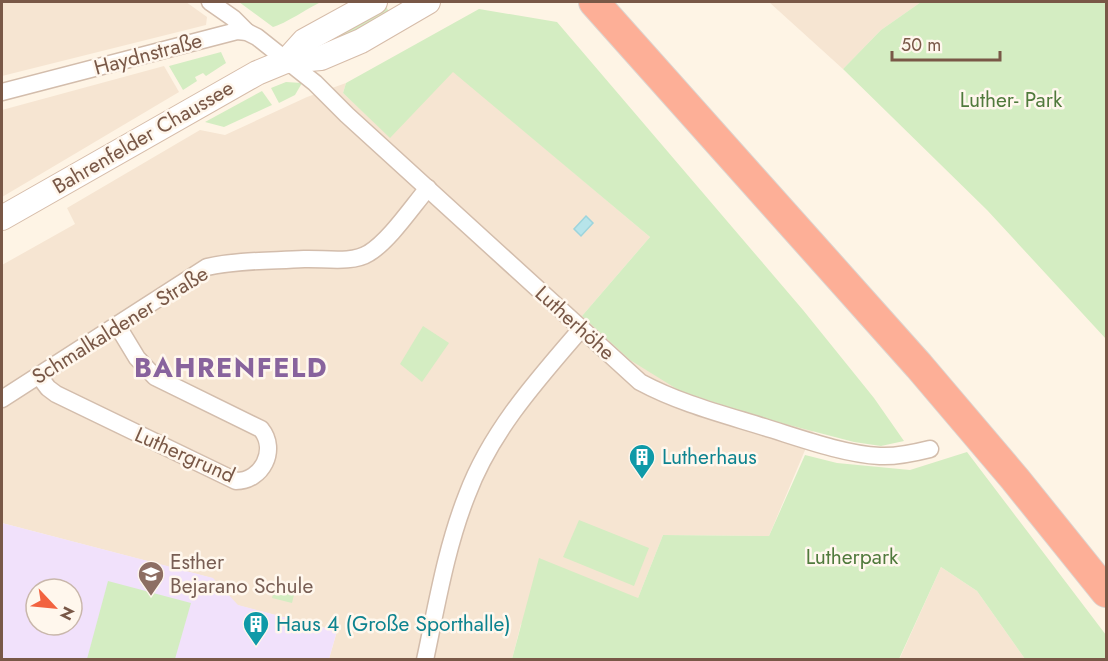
<svg xmlns="http://www.w3.org/2000/svg" width="1108" height="661" font-family="Jost,sans-serif">
<style>
.residential{fill:#f6e5d2}
.education{fill:#f1e1fb;fill-rule:evenodd}
.green{fill:#d4edc2}
.water{fill:#b7e4ea;stroke:#9dd4dc;stroke-width:1.5}
.lines{fill:none;stroke-linecap:round;stroke-linejoin:round}
.minor-casing{stroke:#d3bdac;stroke-width:19}
.secondary-casing{stroke:#d6bca9;stroke-width:26}
.motorway-casing{stroke:#dcd4cf;stroke-width:32}
.minor{stroke:#fff;stroke-width:16}
.secondary{stroke:#fff;stroke-width:24}
.motorway{stroke:#fdaf97;stroke-width:30}
.labels{text-anchor:middle;dominant-baseline:central;stroke-width:5;stroke-linejoin:round;paint-order:stroke}
.street-label{font-size:21px;fill:#795847;stroke:#fff7ed}
.park-label{font-size:21px;fill:#507a3c;stroke:#fff7ed}
.culture-label{font-size:21px;fill:#0d838f;stroke:#fff7ed;text-anchor:start}
.education-label{font-size:21px;fill:#785e54;stroke:#fff7ed;text-anchor:start}
.district-label{font-size:27px;font-weight:bold;letter-spacing:1.5px;fill:#88639d;stroke:#fff7ed}
</style>
<rect width="100%" height="100%" fill="#fef4e5"/>
<!-- residential -->
<g class="residential">
<path d="M2,2H186L207,17L206,25L2,76Z"/>
<path d="M769,2H921L881,30L843,69Z"/>
<path d="M164,66L179,92L2,197V110Z"/>
<path d="M453,71L650,237L582,316L762,418L813,431L769,536L663,535L638,598L521,624L512,659H329L337,631L237,605L212,578L2,523V265L75,224L67,208L200,130L225,135L307,97L346,83L343,93L390,137Z"/>
<path d="M941,567L977,591L1025,659L899,660Z"/>
</g>
<!-- education -->
<path class="education" d="M2,523L213,578L238,605L337,631L329,659H2ZM36,589H72V625H36Z"/>
<!-- green -->
<g class="green">
<path d="M239,2H321C308,8 285,24 273,27Z"/>
<path d="M921,2H1106V339L987,210L843,69L881,30Z"/>
<path d="M385,5L391,15L327,47L320,39Z"/>
<path d="M479,9L557,22L803,310L874,398L904,441L881,446L854,442L762,418L680,391L630,360L582,316L650,237L453,72L390,138L343,93L346,83Z"/>
<path d="M221,52L226,63L206,76L203,73L195,77L197,81L183,90L169,66Z"/>
<path d="M286,82L302,83L295,95L279,103L271,88Z"/>
<path d="M262,91L272,105L224,127L205,122Z"/>
<path d="M423,326L449,343L422,382L400,364Z"/>
<path d="M967,452L1106,635V659H1025L977,591L941,567L899,659H512L539,558L638,598L663,535L769,536L805,455L837,463L910,470Z"/>
<path d="M579,520L649,548L634,586L563,557Z"/>
<path d="M108,581L191,603L175,659H87Z"/>
<path d="M275,586L295,591L292,603L272,598Z"/>
</g>
<!-- water -->
<path class="water" d="M586,216L593,223L581,236L574,229Z"/>
<g class="lines">
<!-- minor casing -->
<g class="minor-casing">
<g id="minor">
<path d="M210,2L233,18L247,32"/>
<path d="M2,92L237,31L247,32L257,37L315,83L347,115L640,382C679,403 722,414 764,427C800,438 843,454 880,456C897,457 914,453 930,449"/>
<path d="M39,376L48,388L56,394L236,481C262,481 278,450 261,429L155,377L137,358L117,325"/>
<path d="M2,399L207,267C238,260 272,261 304,259C323,258 352,264 369,253C389,241 412,207 428,188"/>
<path d="M425,660C437,604 446,548 467,495C491,431 537,380 581,329"/>
</g>
</g>
<!-- secondary casing -->
<g class="secondary-casing">
<g id="secondary">
<path d="M286,61L304,41L375,2"/>
<path d="M2,218L257,73L286,61L321,58L361,41L428,2"/>
</g>
</g>
<!-- motorway casing -->
<g class="motorway-casing">
<path id="motorway" d="M594,2L919,366L1015,479L1106,592"/>
</g>
<!-- minor -->
<use href="#minor" class="minor"/>
<!-- secondary -->
<use href="#secondary" class="secondary"/>
<!-- motorway -->
<use href="#motorway" class="motorway"/>
</g>
<!-- icons -->
<defs>
<g id="building-pin" transform="scale(1.35)"><path d="M0 17L-7.5 6A9.5 9.5 0 1 1 7.5 6Z" fill="#0f9aa8" stroke="#fff7ed"/><path d="M-4-6H4V6H1V3H-1V6H-4ZM-2.5-4.3h1.7v1.8h-1.7ZM.8-4.3h1.7v1.8H.8ZM-2.5-1h1.7V.8h-1.7ZM.8-1h1.7V.8H.8Z" fill="#fff"/></g>
<g id="school-pin" transform="scale(1.35)"><path d="M0 17L-7.5 6A9.5 9.5 0 1 1 7.5 6Z" fill="#8d6e63" stroke="#fff7ed"/><path d="M0-5L7-2L0 1L-7-2ZM-4 1L0 2.5L4 1V4Q0 6-4 4Z" fill="#fff"/></g>
</defs>
<g fill-rule="evenodd">
<use href="#building-pin" x="642" y="457"/>
<use href="#school-pin" x="151" y="574"/>
<use href="#building-pin" x="256" y="624"/>
</g>
<g class="labels">
<!-- street labels -->
<g class="street-label">
<text transform="translate(148 54) rotate(-15)">Haydnstraße</text>
<text transform="translate(143 137) rotate(-30)">Bahrenfelder Chaussee</text>
<text transform="translate(575 323) rotate(42)">Lutherhöhe</text>
<text transform="translate(120 325) rotate(-32)">Schmalkaldener Straße</text>
<text transform="translate(185 455) rotate(24)">Luthergrund</text>
</g>
<!-- park labels -->
<g class="park-label">
<text x="1011" y="100">Luther- Park</text>
<text x="852" y="557">Lutherpark</text>
</g>
<!-- culture labels -->
<g class="culture-label">
<text x="662" y="457">Lutherhaus</text>
<text x="276" y="624">Haus 4 (Große Sporthalle)</text>
</g>
<!-- education labels -->
<g class="education-label">
<text x="170" y="562">Esther<tspan x="170" dy="24">Bejarano Schule</tspan></text>
</g>
<!-- district labels -->
<g class="district-label">
<text x="231" y="367">BAHRENFELD</text>
</g>
</g>
<!-- border -->
<rect width="1108" height="661" fill="none" stroke="#795847" stroke-width="6"/>
<!-- north arrow -->
<g transform="translate(54 607) rotate(116)"><circle r="28" fill="#fff7ed" stroke="#c9b7ab" stroke-width="1.5"/>
<path d="M0-4.5L10 22L0 15L-10 22Z" fill="#f26340"/>
<text y="-9" font-size="16" font-weight="bold" text-anchor="middle" fill="#795847">N</text>
</g>
<!-- scale -->
<path d="M892 51v9h108v-9" fill="none" stroke="#795847" stroke-width="3"/>
<text x="901" y="51" font-size="18" fill="#795847" stroke="#fff7ed" stroke-width="4.5" paint-order="stroke">50 m</text>
</svg>
